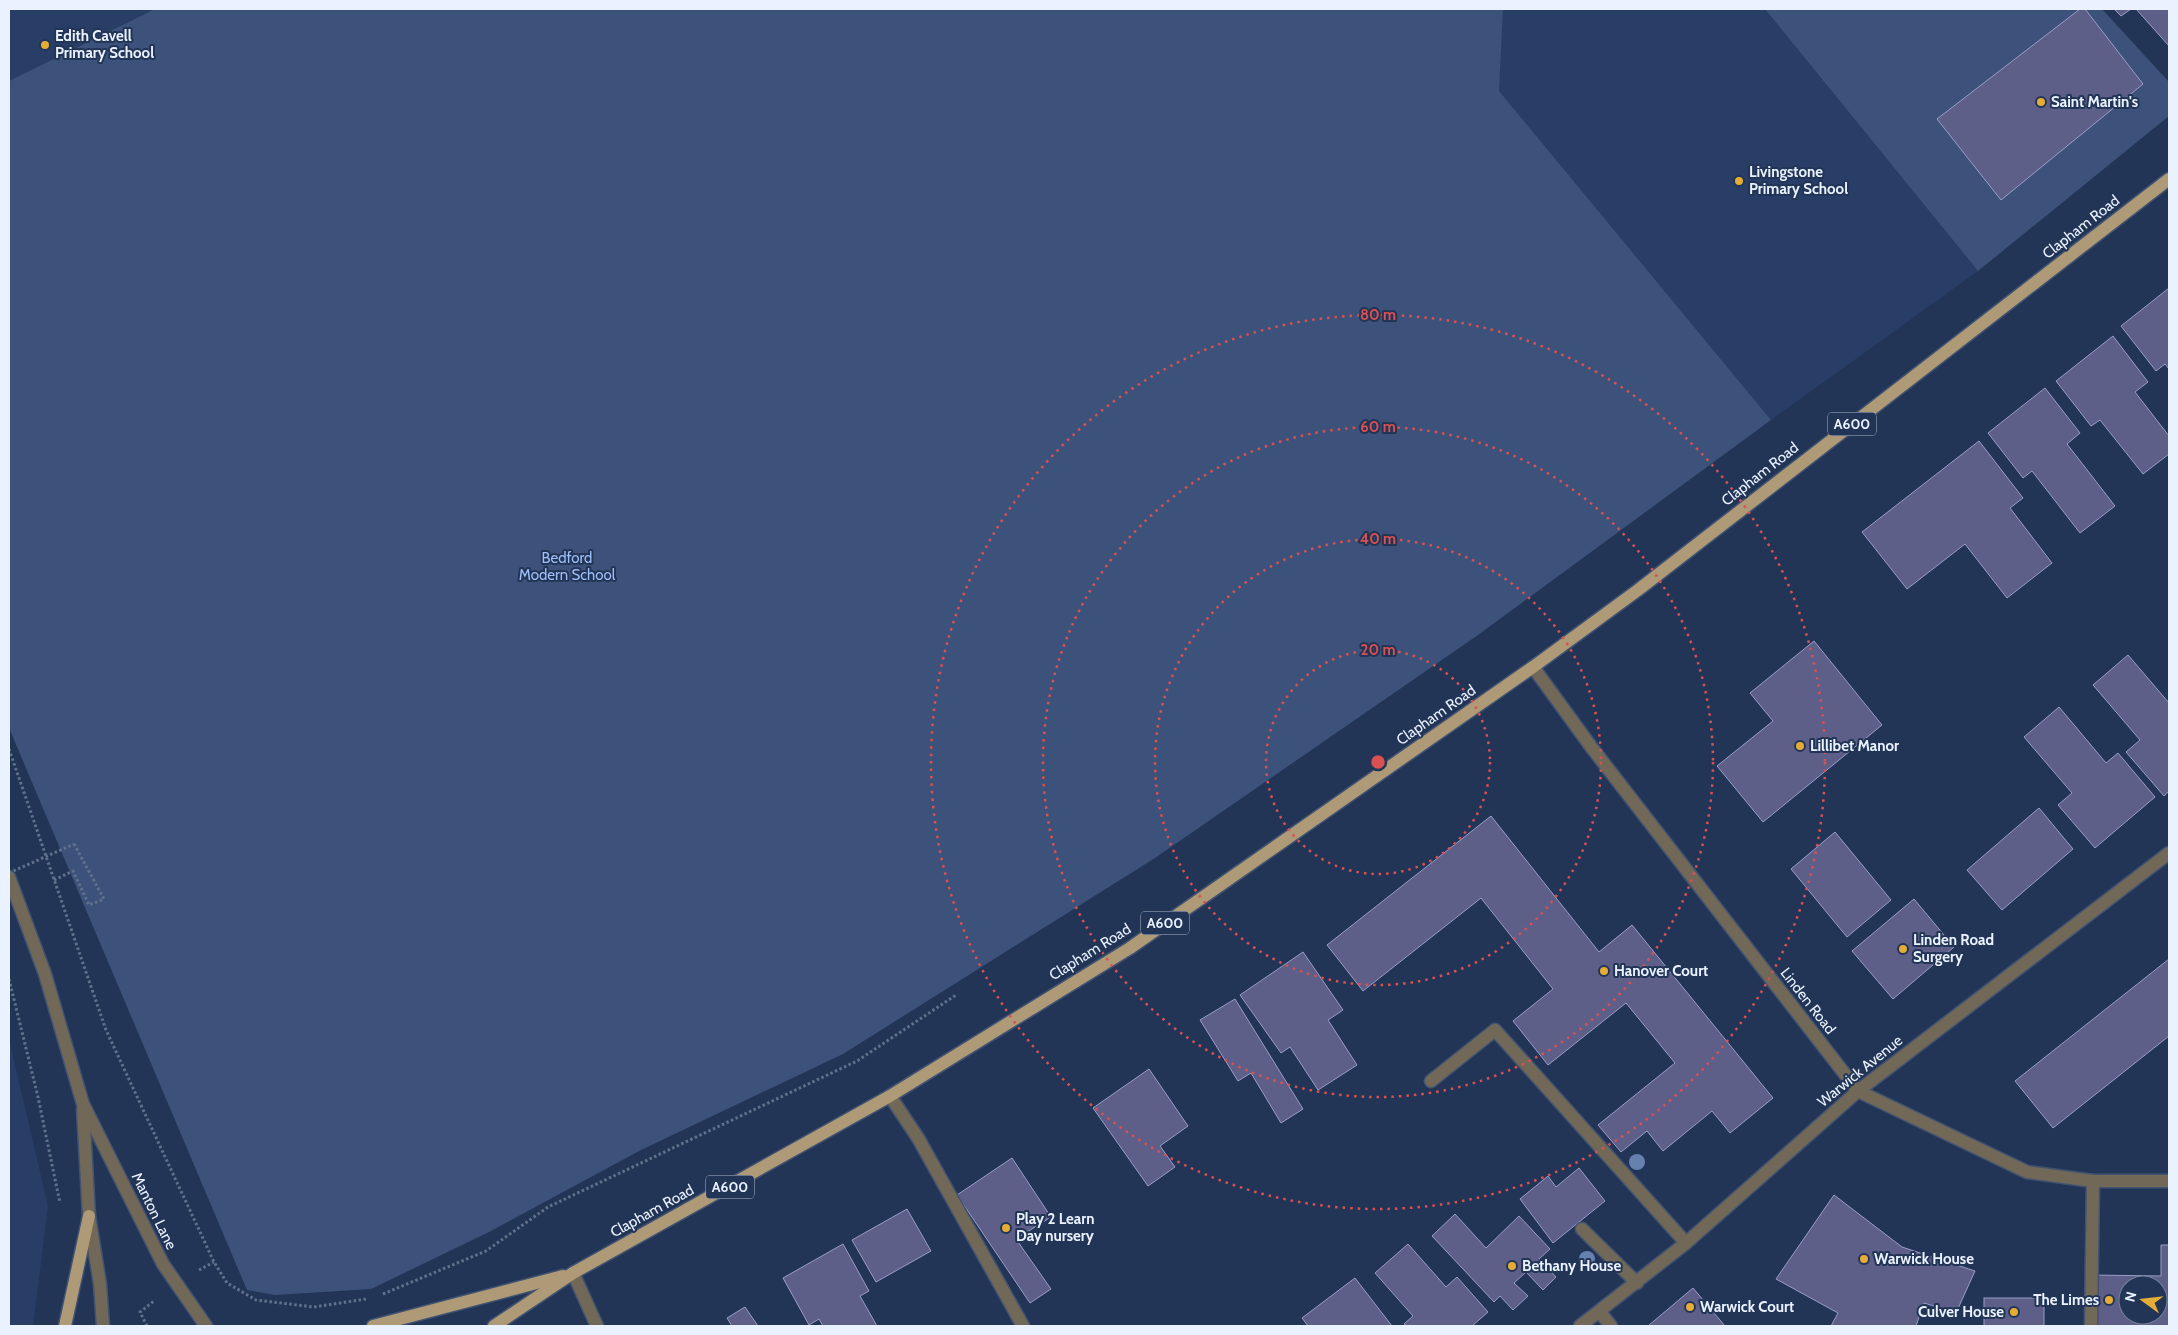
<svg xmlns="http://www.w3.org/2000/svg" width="2178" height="1335" font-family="Cabin,sans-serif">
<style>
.built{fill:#283e66}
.green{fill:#3c527a}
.building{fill:#5d5f88;stroke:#9a9dc9;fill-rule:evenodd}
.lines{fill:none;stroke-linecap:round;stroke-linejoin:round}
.minor-casing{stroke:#425371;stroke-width:15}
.major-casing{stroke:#425371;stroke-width:15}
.path{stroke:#61718b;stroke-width:3;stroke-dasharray:2.5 2.5;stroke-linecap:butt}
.minor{stroke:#726857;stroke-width:12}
.major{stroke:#ae9a76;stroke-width:12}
.path-bridge{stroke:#61718b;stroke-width:3;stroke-dasharray:2.5 2.5;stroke-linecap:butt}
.tree{fill:#6781af}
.ring{fill:none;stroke:#da5053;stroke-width:2.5;stroke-dasharray:2.5 5}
.poi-dot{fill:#e5ad36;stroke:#223556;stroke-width:2}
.labels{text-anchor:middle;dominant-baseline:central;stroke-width:4;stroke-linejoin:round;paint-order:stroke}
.shield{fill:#223556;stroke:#aeb9cc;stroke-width:1}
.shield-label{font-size:14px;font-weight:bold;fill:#eaf2ff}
.poi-label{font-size:15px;font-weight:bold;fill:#eaf2ff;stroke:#223556;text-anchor:start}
.street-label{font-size:15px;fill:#eaf2ff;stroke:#223556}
.park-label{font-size:15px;fill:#9fbff8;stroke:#223556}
.centre{fill:#da5053;stroke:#223556;stroke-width:2.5}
.ring-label{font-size:15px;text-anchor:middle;font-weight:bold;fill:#da5053;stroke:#223556;stroke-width:4;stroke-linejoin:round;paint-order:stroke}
</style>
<rect width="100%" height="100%" fill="#223556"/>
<!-- built -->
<g class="built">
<path d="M9,9H155L9,81Z"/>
<path d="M1503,9H1765L1978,271L1771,420L1498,91Z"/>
<path d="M9,1039L48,1206L33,1326H9Z"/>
</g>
<!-- green -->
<g class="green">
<path d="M155,9H1503L1499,91L1771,420L1478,635L1155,858L843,1054L641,1150L489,1232L371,1289L275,1295L247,1290L9,728V81Z"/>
<path d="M1765,9H2102L2169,82V116L1978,271Z"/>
</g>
<!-- building -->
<g class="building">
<path d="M2080,9H2085L2143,84L2001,200L1937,119Z"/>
<path d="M2114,9H2131L2121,16Z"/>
<path d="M2136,9H2169V46Z"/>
<path d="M2169,288V369L2165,364L2156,371L2121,326Z"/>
<path d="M2113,336L2148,382L2135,392L2169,436V454L2143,474L2100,420L2091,426L2056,381Z"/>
<path d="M2045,388L2080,433L2067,444L2115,506L2080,533L2032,471L2023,478L1988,433Z"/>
<path d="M1979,441L2023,498L2010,508L2052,563L2007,598L1965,544L1907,589L1862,532Z"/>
<path d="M1814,641L1882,725L1763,822L1717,766L1773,721L1750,693Z"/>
<path d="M2128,655L2169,703V791L2164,796L2126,752L2140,740L2093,685Z"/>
<path d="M2059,707L2106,763L2118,753L2155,797L2095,848L2058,805L2072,793L2024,737Z"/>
<path d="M2039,808L2073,849L2002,910L1967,870Z"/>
<path d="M1491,816L1599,952L1632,925L1773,1098L1730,1133L1712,1111L1663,1151L1647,1131L1621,1152L1598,1125L1675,1063L1626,1003L1548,1065L1513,1021L1553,989L1481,898L1363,991L1327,945Z"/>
<path d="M1835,832L1891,900L1847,937L1791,869Z"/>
<path d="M1914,899L1954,947L1893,999L1852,951Z"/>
<path d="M1303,952L1343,1010L1328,1020L1357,1065L1318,1090L1290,1047L1281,1053L1240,995Z"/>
<path d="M2169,959V1036L2053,1128L2015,1081Z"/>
<path d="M1235,999L1303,1109L1281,1123L1251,1073L1238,1081L1200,1020Z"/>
<path d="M1149,1069L1188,1126L1160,1146L1175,1167L1148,1186L1093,1108Z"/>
<path d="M1012,1158L1051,1217L1016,1239L1051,1289L1030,1303L957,1195Z"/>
<path d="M1579,1168L1605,1201L1553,1243L1520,1199L1548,1176L1556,1187Z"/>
<path d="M1834,1195L1902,1247L1975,1271L1956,1313L1924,1303L1916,1326H1831L1838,1313L1776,1279Z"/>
<path d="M907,1209L931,1251L876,1282L852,1240Z"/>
<path d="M1455,1214L1486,1248L1519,1216L1550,1249L1539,1259L1556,1277L1543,1290L1526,1272L1514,1283L1528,1296L1513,1310L1500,1296L1494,1302L1432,1236Z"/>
<path d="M843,1244L869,1291L860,1296L877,1326H823L819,1319L809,1325L783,1278Z"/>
<path d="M1408,1244L1446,1287L1457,1277L1488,1312L1472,1326H1407L1404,1324L1413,1316L1375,1273Z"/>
<path d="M2161,1245H2169V1326H2090V1275L2161,1276ZM2128,1285H2158V1315H2128Z"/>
<path d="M1355,1278L1392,1326H1308L1302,1318Z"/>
<path d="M1693,1288L1725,1326H1648Z"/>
<rect x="1984" y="1298" width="60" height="28"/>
<path d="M745,1307L758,1326H732L727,1318Z"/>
</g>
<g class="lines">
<!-- minor casing -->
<g class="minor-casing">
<g id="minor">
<path d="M1533,667L1592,748L1858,1091L2027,1172L2093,1181H2169"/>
<path d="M9,877L45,974L83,1104L163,1264L206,1326"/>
<path d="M1431,1081L1495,1030L1686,1243"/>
<path d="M890,1096L918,1138L1023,1326"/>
<path d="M83,1109L89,1216L100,1284L103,1326"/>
<path d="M1582,1229L1637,1283"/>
<path d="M573,1273L597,1326"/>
<path d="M1600,1312L1611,1326"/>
<path d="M1580,1326L1686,1243L1858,1091L2169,853"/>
<path d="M2091,1326L2093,1181"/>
</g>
</g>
<!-- major casing -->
<g class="major-casing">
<g id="major">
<path d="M65,1326L89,1216"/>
<path d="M373,1326L563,1276"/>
<path d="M494,1326L573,1273L890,1096L1130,948L1533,667L1638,590L2169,179"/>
</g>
</g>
<!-- path -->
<g class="path">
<path d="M9,749L106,1030L214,1262L227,1283L256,1300L314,1307L366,1299"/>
<path d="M54,880L73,871L89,905L104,899L74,844"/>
<path d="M9,979L38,1097L60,1203"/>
<path d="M199,1270L214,1262"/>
<path d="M383,1294L486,1251L548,1207L857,1061L956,995"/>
<path d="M147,1326L140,1312L154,1301"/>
</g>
<!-- minor -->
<use href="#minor" class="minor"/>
<!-- major -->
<use href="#major" class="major"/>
<!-- path-bridge -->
<path class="path-bridge" d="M9,873L74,844"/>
</g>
<!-- trees -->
<g class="tree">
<circle cx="1637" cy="1162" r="8"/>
<circle cx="1587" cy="1259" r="8"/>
</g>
<!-- distance rings -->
<g class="ring">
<circle cx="1378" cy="762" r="112"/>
<circle cx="1378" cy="762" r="223"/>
<circle cx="1378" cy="762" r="335"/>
<circle cx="1378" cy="762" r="447"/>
</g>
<!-- markers -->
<g class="poi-dot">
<circle cx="45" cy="45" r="5"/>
<circle cx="2041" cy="102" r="5"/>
<circle cx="1739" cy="181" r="5"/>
<circle cx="1800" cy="746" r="5"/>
<circle cx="1903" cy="949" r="5"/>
<circle cx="1604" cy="971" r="5"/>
<circle cx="1006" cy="1228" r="5"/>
<circle cx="1864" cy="1259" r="5"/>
<circle cx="1512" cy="1266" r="5"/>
<circle cx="2109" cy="1300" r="5"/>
<circle cx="1690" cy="1307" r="5"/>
<circle cx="2014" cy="1312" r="5"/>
</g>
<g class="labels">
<!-- shield labels -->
<g class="shield">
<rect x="1828" y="412.5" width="48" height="23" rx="4"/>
<rect x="1141" y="911.5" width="48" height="23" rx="4"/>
<rect x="706" y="1175.5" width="48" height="23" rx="4"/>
</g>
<g class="shield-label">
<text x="1852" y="424">A600</text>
<text x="1165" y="923">A600</text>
<text x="730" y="1187">A600</text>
</g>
<!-- poi labels -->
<g class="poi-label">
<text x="55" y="36">Edith Cavell<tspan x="55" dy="17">Primary School</tspan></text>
<text x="2051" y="102">Saint Martin's</text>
<text x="1749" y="172">Livingstone<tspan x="1749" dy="17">Primary School</tspan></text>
<text x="1810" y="746">Lillibet Manor</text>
<text x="1913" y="940">Linden Road<tspan x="1913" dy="17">Surgery</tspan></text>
<text x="1614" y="971">Hanover Court</text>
<text x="1016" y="1219">Play 2 Learn<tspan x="1016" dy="17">Day nursery</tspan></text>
<text x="1874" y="1259">Warwick House</text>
<text x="1522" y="1266">Bethany House</text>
<text x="2099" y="1300" text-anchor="end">The Limes</text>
<text x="1700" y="1307">Warwick Court</text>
<text x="2004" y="1312" text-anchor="end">Culver House</text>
</g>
<!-- street labels -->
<g class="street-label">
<text transform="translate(2081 227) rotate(-38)">Clapham Road</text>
<text transform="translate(1760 474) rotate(-38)">Clapham Road</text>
<text transform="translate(1436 715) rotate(-35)">Clapham Road</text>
<text transform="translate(1090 952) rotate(-32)">Clapham Road</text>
<text transform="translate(1808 1001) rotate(52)">Linden Road</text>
<text transform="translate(1860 1071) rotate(-39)">Warwick Avenue</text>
<text transform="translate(154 1211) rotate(64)">Manton Lane</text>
<text transform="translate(652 1211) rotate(-29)">Clapham Road</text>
</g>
<!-- park labels -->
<g class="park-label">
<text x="567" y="558">Bedford<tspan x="567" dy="17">Modern School</tspan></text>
</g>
</g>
<circle cx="1378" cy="762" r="8" class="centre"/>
<g class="ring-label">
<text x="1378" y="320">80 m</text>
<text x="1378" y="432">60 m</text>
<text x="1378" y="544">40 m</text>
<text x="1378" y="655">20 m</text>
</g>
<!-- border -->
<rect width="2178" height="1335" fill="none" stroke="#eaf2ff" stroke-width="20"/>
<!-- north arrow -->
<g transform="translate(2143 1300) rotate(285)"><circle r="24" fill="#223556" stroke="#72819a"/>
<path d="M0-4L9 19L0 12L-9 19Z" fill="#e5ad36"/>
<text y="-8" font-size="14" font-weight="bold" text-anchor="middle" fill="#eaf2ff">N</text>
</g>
</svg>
